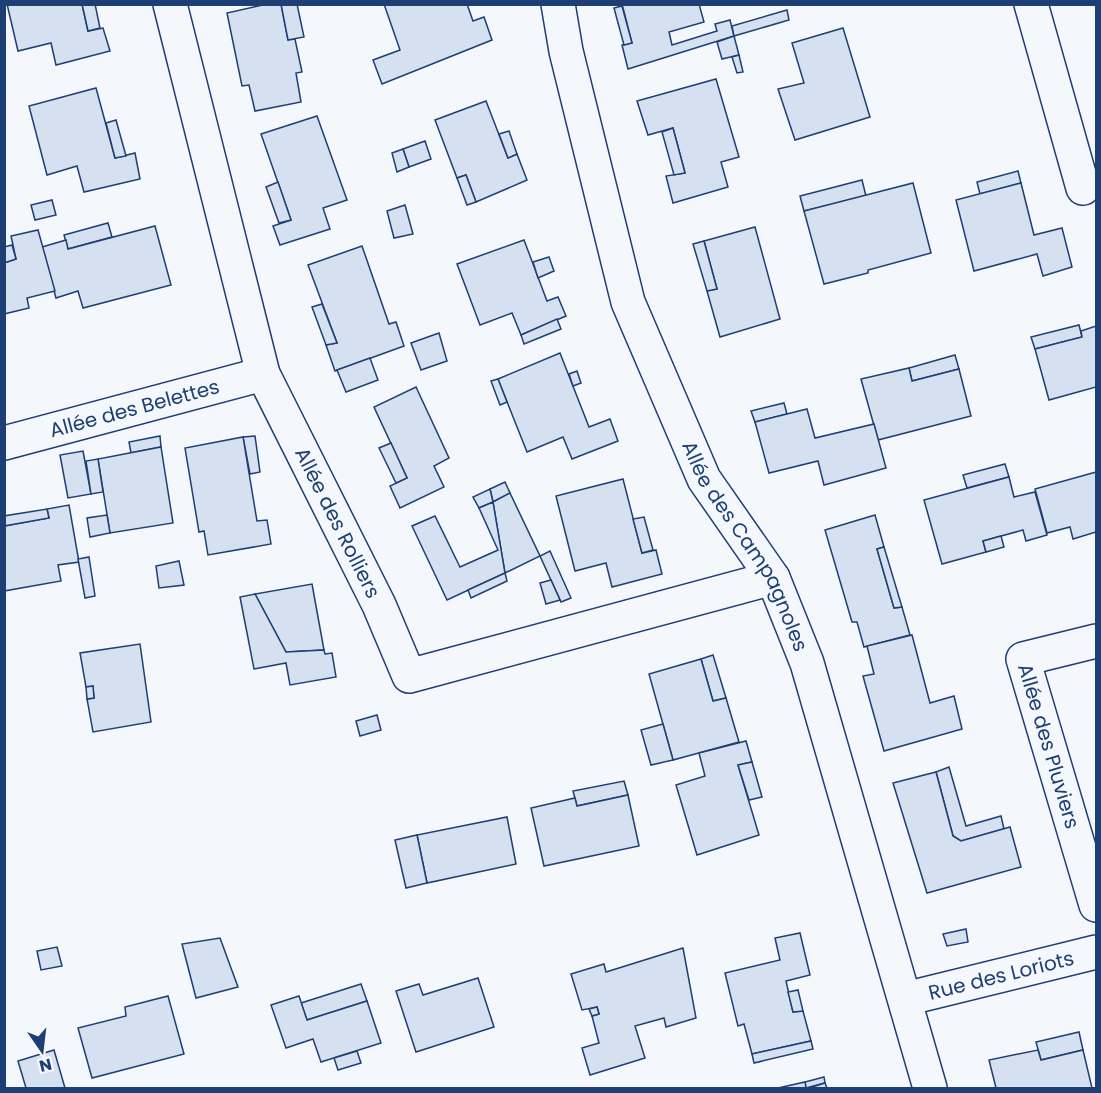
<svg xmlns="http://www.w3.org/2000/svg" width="1101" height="1093" font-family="Poppins,sans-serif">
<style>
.building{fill:#d5e0f0;stroke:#1d3f73;stroke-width:1.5}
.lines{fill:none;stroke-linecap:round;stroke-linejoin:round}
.minor-casing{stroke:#1d3f73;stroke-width:36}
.minor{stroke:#f4f7fb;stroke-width:33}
.labels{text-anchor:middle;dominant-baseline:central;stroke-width:4.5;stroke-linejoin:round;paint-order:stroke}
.street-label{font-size:20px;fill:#1d3f73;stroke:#f4f7fb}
</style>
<rect width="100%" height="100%" fill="#f4f7fb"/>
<!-- building -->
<g class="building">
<path d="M7,4H82L88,31L103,28L110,51L56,65L51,43L18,51Z"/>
<path d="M82,4H95L100,28L88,31Z"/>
<path d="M267,4H281L288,40L295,39L302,72L296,73L301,102L255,111L249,85L242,86L227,13Z"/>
<path d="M281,4H297L304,37L288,40Z"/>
<path d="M384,4H467L473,21L484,17L492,40L382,84L373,60L400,50Z"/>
<path d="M622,4H699L704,22L669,32L672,45L717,31L715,24L730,20L734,36L628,69L622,45L632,43Z"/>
<path d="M622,6L632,43L624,45L614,8Z"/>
<path d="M787,10L789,20L734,36L732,26Z"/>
<path d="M843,28L870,117L795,140L778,89L804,83L792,43Z"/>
<path d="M734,36L739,55L722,59L717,42Z"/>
<path d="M739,55L743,72L737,73L732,57Z"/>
<path d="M716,79L739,157L721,162L728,187L673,203L666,176L685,173L673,128L648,135L637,101Z"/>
<path d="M96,88L115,158L135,153L140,179L84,192L77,166L47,175L29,106Z"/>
<path d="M486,101L508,158L517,154L527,180L476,202L466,175L457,178L435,120Z"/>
<path d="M317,116L347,200L323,208L330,229L280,245L273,226L291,220L261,134Z"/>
<path d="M116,120L126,156L115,158L106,123Z"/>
<path d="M673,128L685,173L674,175L662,132Z"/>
<path d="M509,131L517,154L508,158L499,134Z"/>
<path d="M425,141L431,159L409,167L403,149Z"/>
<path d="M403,149L409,167L397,172L392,153Z"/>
<path d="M1018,171L1021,183L980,194L977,182Z"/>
<path d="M466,175L476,202L467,205L457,178Z"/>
<path d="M862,180L866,196L804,211L800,196Z"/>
<path d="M278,182L291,220L279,223L266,187Z"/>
<path d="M913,183L931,253L868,270V273L824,284L804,211Z"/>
<path d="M1021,183L1034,235L1062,228L1072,267L1043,276L1037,254L974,271L956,200Z"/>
<path d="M52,200L56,215L35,220L31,205Z"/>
<path d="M405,205L413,234L394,238L387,211Z"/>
<path d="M108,223L112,237L68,249L64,235Z"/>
<path d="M155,226L171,285L83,308L78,291L56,298L42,247L66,240L68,249Z"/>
<path d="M755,227L780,319L720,337L707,291L717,289L704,241Z"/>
<path d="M38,230L55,291L27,298L29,308L4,314V263L16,259L11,236Z"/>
<path d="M524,240L547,301L558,297L566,316L521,335L512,313L480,325L457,264Z"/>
<path d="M704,241L717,289L707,291L693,244Z"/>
<path d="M12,245L16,259L4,263V247Z"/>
<path d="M362,246L389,324L396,322L404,346L335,371L326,345L337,343L308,265Z"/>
<path d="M549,257L554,271L538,278L533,262Z"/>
<path d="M322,304L337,343L326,345L312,307Z"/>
<path d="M557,319L561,329L524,344L521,335Z"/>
<path d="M1079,325L1082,337L1035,349L1031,337Z"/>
<path d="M1096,326V387L1049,400L1035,349L1082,337L1081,331Z"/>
<path d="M439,333L447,361L421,370L411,343Z"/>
<path d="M560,353L589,427L610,419L618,441L572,459L563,437L527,452L498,379Z"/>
<path d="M955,355L959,369L912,381L909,368Z"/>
<path d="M370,358L378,380L346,392L337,370Z"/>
<path d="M909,368L912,381L959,369L971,416L878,440L861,379Z"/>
<path d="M577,371L581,383L573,386L569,374Z"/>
<path d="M498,379L507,402L500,405L491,381Z"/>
<path d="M416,387L449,458L434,466L444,487L400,508L390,486L407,478L374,407Z"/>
<path d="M784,403L787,414L755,422L751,411Z"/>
<path d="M807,409L815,438L874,424L886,468L824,485L818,461L769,473L755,422Z"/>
<path d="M160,436L161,447L131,453L129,442Z"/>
<path d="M255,436L260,472L250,474L243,437Z"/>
<path d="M243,437L257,521L267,520L271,544L208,555L204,531L199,532L185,448Z"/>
<path d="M391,443L407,478L396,483L379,448Z"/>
<path d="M161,447L173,523L110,533L98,459Z"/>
<path d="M83,451L91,494L68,498L60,455Z"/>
<path d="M98,459L103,492L91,494L86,461Z"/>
<path d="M1005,464L1009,477L967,488L963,475Z"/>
<path d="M1096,472V532L1073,539L1070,527L1047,533L1035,489Z"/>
<path d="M1009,477L1014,497L1035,492L1047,535L1026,541L1023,530L983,541L986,552L942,564L924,500Z"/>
<path d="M623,479L642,553L656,550L662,574L612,587L606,563L575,571L556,496Z"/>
<path d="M505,482L510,493L493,502L490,489Z"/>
<path d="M490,489L493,502L479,508L473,497Z"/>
<path d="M510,493L540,556L505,573L493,502Z"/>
<path d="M493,502L505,573L447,600L412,526L435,516L460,567L498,550L479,508Z"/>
<path d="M69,505L79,562L58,565L61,581L4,591V526L49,518L47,509Z"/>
<path d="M47,509L49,518L4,526V516Z"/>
<path d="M107,515L110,533L90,537L87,518Z"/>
<path d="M875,515L884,547L877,549L894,608L902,607L910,635L864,647L857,622H852L825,530Z"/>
<path d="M644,517L653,550L642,553L633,519Z"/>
<path d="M1001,536L1004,547L986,552L983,541Z"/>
<path d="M884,547L902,607L894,608L877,549Z"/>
<path d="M550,551L571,598L561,602L540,556Z"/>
<path d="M89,557L95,596L85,598L78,559Z"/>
<path d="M179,561L184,585L159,588L156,566Z"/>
<path d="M505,573L507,581L471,598L468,590Z"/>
<path d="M551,580L560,600L546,604L540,583Z"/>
<path d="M312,584L324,650L286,652L255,594Z"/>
<path d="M255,594L286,652L324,650L325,654L332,653L336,677L290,685L286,663L254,669L240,597Z"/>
<path d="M912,635L930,703L954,696L962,729L884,751L863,676L874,674L867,646Z"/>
<path d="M140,644L151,722L93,732L87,699L94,698L93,686L86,687L80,653Z"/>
<path d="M713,655L726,698L713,701L701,659Z"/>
<path d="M701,659L713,701L726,698L739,742L673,760L649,674Z"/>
<path d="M93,686L94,698L87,699L86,687Z"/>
<path d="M377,715L381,730L360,736L356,721Z"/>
<path d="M663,724L673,760L651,765L641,730Z"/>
<path d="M746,741L752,762L738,765L759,835L697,855L676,785L705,776L699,753Z"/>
<path d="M752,762L762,797L749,800L738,765Z"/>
<path d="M949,767L966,826L1001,816L1004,829L961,841L953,836L936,772Z"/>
<path d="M936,772L953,836L961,841L1010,827L1021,867L927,893L893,783Z"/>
<path d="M624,781L628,795L577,806L573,791Z"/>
<path d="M628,795L639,846L544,866L531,808L575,798L577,806Z"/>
<path d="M507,817L516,864L427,883L417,835Z"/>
<path d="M417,835L427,883L406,888L395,840Z"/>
<path d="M966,929L968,942L947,946L943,934Z"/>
<path d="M800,933L810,975L786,981L793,1012L803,1011L811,1041L752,1054L744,1024L738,1026L725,973L780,960L775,938Z"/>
<path d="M220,938L238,987L196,998L182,944Z"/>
<path d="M57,947L62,966L41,970L37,951Z"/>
<path d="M683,948L696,1018L666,1027L664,1018L635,1026L645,1058L590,1075L582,1048L599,1043L592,1016L599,1014L597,1007L582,1010L571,974L604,964L606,972Z"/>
<path d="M478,978L494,1027L416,1052L396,991L419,984L423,995Z"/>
<path d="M361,984L367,1001L307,1020L301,1003Z"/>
<path d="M798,990L803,1011L793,1012L788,992Z"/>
<path d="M168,996L184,1054L92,1078L78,1028L126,1016L125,1007Z"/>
<path d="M299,996L307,1020L367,1001L381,1043L321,1062L313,1039L286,1048L271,1005Z"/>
<path d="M597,1007L599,1014L592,1016L589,1009Z"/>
<path d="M1079,1032L1083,1050L1041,1060L1036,1042Z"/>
<path d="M811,1041L813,1049L754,1063L752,1054Z"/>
<path d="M54,1050L65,1088H26L18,1061Z"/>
<path d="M1038,1050L1041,1060L1083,1050L1092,1088H996L989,1060Z"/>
<path d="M357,1051L361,1063L338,1070L334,1058Z"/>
<path d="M824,1077L825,1083L806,1088L805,1082Z"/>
<path d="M805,1082L806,1088H778Z"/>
<path d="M825,1083L827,1088H809Z"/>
</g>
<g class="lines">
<!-- minor casing -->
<g class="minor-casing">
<g id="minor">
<path id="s1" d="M170,4L263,374L379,605L409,676L773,578"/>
<path id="s2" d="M558,4L566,51L628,302L704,479L773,578L807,663L930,1088"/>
<path d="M1031,4L1083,188"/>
<path id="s3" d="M4,443L263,374"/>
<path id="s4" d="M1096,641L1023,659L1096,905"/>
<path id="s5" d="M905,999L1096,952"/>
</g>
</g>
<!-- minor -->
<use href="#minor" class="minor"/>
</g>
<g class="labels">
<!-- street labels -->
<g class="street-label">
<text stroke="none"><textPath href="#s3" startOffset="135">Allée des Belettes</textPath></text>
<text stroke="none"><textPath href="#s1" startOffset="548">Allée des Rolliers</textPath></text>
<text stroke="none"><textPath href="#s2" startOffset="578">Allée des Campagnoles</textPath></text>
<text stroke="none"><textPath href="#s4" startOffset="166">Allée des Pluviers</textPath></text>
<text stroke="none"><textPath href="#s5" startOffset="99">Rue des Loriots</textPath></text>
</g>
</g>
<!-- border -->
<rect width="1101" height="1093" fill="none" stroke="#1d3f73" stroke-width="12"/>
<!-- north arrow -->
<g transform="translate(42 1051) rotate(166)" stroke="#f4f7fb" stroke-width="4.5" paint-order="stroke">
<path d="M0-4.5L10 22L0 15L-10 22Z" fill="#1d3f73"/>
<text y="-9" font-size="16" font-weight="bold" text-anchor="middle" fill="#1d3f73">N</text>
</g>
</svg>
